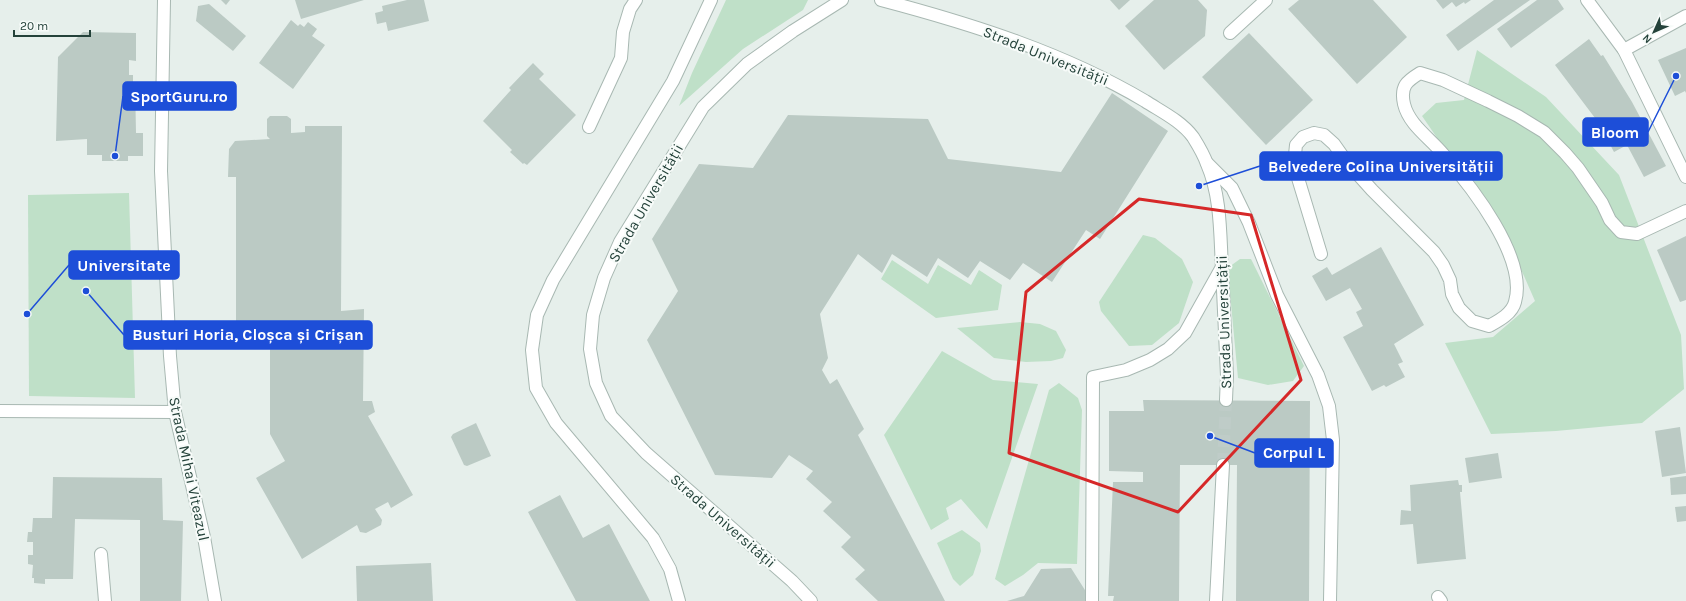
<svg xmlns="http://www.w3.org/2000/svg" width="1686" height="601" font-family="Karla,sans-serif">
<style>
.green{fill:#bfe0c8}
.building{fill:#bbcac4}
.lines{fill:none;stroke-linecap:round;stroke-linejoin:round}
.minor-tunnel{stroke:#bfccc8;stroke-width:12;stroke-dasharray:12 6;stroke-linecap:butt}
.service-casing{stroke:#a8b8b2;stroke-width:14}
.minor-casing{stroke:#a8b8b2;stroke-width:14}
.tertiary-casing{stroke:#a8b8b2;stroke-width:14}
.service{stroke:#fff;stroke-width:12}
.minor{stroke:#fff;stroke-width:12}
.tertiary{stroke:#fff;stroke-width:12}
.marked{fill:none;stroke:#d62828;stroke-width:3;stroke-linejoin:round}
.labels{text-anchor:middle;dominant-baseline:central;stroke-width:4;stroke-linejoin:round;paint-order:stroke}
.street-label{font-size:15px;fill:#24423a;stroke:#f7fbf9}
.leader{fill:none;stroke:#1d4ed8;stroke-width:1.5}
.callout-dot{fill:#1d4ed8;stroke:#f7fbf9;stroke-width:1.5}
.callout{fill:#1d4ed8;stroke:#1d4ed8;stroke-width:1.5}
.callout-label{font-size:16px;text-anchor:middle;font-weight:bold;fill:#fff}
</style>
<rect width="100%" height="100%" fill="#e6efeb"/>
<!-- green -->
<g class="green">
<path d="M726,0H808L803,10L743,49L679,106L692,73Z"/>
<path d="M1477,50L1546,97L1619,175L1681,335L1684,389L1642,423L1556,431L1491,434L1445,343L1493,337L1535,301L1509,242L1422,116L1436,103L1464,100Z"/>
<path d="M129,193L135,398L29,396L28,195Z"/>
<path d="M1143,235L1155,238L1182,259L1193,282L1179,323L1152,345L1129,346L1101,311L1099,302Z"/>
<path d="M1240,259H1251L1304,366L1293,381L1268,385L1238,378L1229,283V267Z"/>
<path d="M892,260L928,284L938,265L971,285L979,270L1002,285L998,310L936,318L881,279Z"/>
<path d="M1020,322L1040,324L1056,331L1066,350L1063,358L1051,361L1026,362L994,358L957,328Z"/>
<path d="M942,351L993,380L1038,384L987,529L961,499L946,508L949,519L931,530L884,435Z"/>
<path d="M1059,383L1078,398L1082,410L1077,564L1038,563L1023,575L1005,586L995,579L1049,390Z"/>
<path d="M962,530L980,543L981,551L973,575L960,586L953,579L937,543Z"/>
</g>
<!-- building -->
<g class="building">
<path d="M221,0H230L226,5Z"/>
<path d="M295,0H364L301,19Z"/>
<path d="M407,0H424L429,21L388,31L386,22L377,24L375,13L383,11L382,6Z"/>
<path d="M1110,0H1130L1119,10Z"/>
<path d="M1154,0H1198L1207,10L1205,36L1164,70L1125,26Z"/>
<path d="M1299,0H1373L1407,37L1357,84L1288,9Z"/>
<path d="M1436,0H1471L1465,4L1464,2L1456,7L1452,2L1443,9Z"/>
<path d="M1494,0H1530L1458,51L1446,35Z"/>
<path d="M1537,0H1558L1564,9L1511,48L1497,29Z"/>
<path d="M209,4L246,36L233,51L196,21L198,6Z"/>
<path d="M291,20L298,26L300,24L304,27L308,22L317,29L312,36L325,45L293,89L259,63Z"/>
<path d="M83,32L136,33V61L129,60V75H133V82H135L136,133H143V156H128V161H102V155H87V139L56,141L58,57Z"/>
<path d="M1249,33L1313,100L1266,145L1202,77Z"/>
<path d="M1589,39L1601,56L1603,55L1632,102L1666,166L1644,177L1627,145L1614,152L1598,122L1555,65Z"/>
<path d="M1686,48V93L1685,91L1675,96L1658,60Z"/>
<path d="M533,63L544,74L539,79L576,115L527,165L524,163L523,164L510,152L512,150L483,121L511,90L509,88Z"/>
<path d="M1112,93L1168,131L1100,239L1086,230L1052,282L1023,263L1010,280L980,261L968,278L938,258L927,277L892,254L882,273L858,254L820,314L828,358L822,370L830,384L837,379L864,429L858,435L945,601H878L855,579L865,570L841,547L851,537L823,511L832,502L806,479L813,471L789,455L772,478L715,475L647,340L678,291L652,239L699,164L753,168L788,115L928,119L948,159L1061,172Z"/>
<path d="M270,116H287L291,119V133L305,132V126H342L341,311L364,309L363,401H372L375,412L368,416L413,495L391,508L388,502L375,509L382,520L381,525L366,533L360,532L357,525L302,559L256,478L285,461L270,434V343L267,340V337L236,338V177H228L229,149L235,141L270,139L267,136V119Z"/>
<path d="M1686,236V300L1680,302L1657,250Z"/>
<path d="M1381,247L1424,325L1394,344L1403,362L1398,364L1405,377L1386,387L1384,385L1372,391L1343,337L1363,326L1356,312L1362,309L1350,288L1326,301L1312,276L1327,267L1332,275Z"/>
<path d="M1143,400L1310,401L1309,601H1236L1237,465H1180L1179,601H1113L1114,596H1108L1113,482H1143V472L1109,471V411H1144Z"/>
<path d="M476,423L491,456L467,466L464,465L451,437L453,434Z"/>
<path d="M1680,427L1686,473L1662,477L1655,431Z"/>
<path d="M1498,453L1502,478L1469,483L1465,458Z"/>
<path d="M1686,476V494L1671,495L1670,478Z"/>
<path d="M53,477L162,478L163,520L183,521L181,601H140V520L75,519L73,579H45V584L34,583V578H32L33,565L28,564V555H33V542H27L28,532H32L33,518H52Z"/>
<path d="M1458,480L1459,485H1462V492H1460L1466,559L1417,564L1413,524L1400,525L1401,510L1411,511L1410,485Z"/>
<path d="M560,495L583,538L609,524L650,601H576L528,512Z"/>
<path d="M1686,506V521L1677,522L1675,507Z"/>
<path d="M431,563L433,601H357L356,566Z"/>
<path d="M1071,568L1090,598L1089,601H1007L1024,596L1041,569Z"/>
</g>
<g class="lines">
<!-- minor-tunnel -->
<path class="minor-tunnel" d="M1223,465L1226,400"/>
<!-- service casing -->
<g class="service-casing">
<g id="service">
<path d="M1230,33L1266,0"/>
<path d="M589,127L621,58L623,32L630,9L636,0"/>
<path d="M1207,163L1232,188L1249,223L1277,295L1318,375L1329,406L1333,440L1330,601"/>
<path d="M1321,254L1294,165L1296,145L1303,137L1314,133L1324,135L1334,144L1346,161L1372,190L1434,252L1443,265L1450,280L1452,294L1459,308L1472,321L1489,326C1498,321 1512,314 1515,302C1528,258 1471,186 1443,154C1430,138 1409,125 1404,104C1400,86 1407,81 1420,73L1443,80L1488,101L1518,116L1544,132L1565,153L1578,168L1602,203L1610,220L1621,232L1637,234L1686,211"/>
<path d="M101,554L105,601"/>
<path d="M1438,597L1441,601"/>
<path d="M1092,601L1093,377L1126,370L1150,360L1168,349L1185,333L1222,267"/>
</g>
</g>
<!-- minor casing -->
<g class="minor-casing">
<g id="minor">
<path d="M881,0C972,24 1064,53 1145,101C1162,112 1181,121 1193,137C1198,145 1204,155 1207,164C1221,196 1220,233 1222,268C1224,304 1225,340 1227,376L1226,400"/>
<path d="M1587,0L1624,50L1686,177"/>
<path d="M1624,50L1686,16"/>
<path d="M679,601L670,569L653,538L556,423L536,388L532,350L537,315L553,280L673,81L711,0"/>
<path d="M811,601L792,581L646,453L611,416L596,383L590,349L593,315L604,278L620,242L703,107L747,64L793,31L842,0"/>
<path d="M1216,601L1223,465"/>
</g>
</g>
<!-- tertiary casing -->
<g class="tertiary-casing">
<g id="tertiary">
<path d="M164,0L161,171L170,356L175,412L204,537L215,601"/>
<path d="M0,411L175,412"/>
</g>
</g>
<!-- service -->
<use href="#service" class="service"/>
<!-- minor -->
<use href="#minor" class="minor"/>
<!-- tertiary -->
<use href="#tertiary" class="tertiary"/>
</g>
<!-- marked area -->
<path class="marked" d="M1139,199L1251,215L1301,380L1178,512L1009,453L1026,292Z"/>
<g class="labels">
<!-- street labels -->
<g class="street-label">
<text transform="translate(1046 56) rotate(22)">Strada Universității</text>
<text transform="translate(646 203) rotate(-60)">Strada Universității</text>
<text transform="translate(1224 322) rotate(-92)">Strada Universității</text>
<text transform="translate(189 469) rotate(78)">Strada Mihai Viteazul</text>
<text transform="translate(723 521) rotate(41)">Strada Universității</text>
</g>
</g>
<!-- callouts -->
<path class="leader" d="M115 156L123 96M1676 76L1648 132M1199 186L1260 166M27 314L69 265M86 291L124 335M1210 436L1255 453"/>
<g class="callout-dot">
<circle cx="115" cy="156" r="4"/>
<circle cx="1676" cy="76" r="4"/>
<circle cx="1199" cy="186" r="4"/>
<circle cx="27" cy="314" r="4"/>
<circle cx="86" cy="291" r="4"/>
<circle cx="1210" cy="436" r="4"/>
</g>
<g class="callout">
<rect x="123" y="82" width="113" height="28" rx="4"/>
<rect x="1583" y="118" width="65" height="28" rx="4"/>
<rect x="1260" y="152" width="242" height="28" rx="4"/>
<rect x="69" y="251" width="110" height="28" rx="4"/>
<rect x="124" y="321" width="248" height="28" rx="4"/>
<rect x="1255" y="439" width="78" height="28" rx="4"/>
</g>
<g class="callout-label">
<text x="179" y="102">SportGuru.ro</text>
<text x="1615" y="138">Bloom</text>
<text x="1381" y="172">Belvedere Colina Universității</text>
<text x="124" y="271">Universitate</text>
<text x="248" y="340">Busturi Horia, Cloșca și Crișan</text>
<text x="1294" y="458">Corpul L</text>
</g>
<!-- north arrow -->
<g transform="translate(1654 32) rotate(225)" stroke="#f7fbf9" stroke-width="3" paint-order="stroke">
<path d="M0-3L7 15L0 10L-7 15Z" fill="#24423a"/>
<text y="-6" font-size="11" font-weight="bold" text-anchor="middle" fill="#24423a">N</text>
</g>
<!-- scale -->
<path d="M14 30v6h76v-6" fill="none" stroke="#24423a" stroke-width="2"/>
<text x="20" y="30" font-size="12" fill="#24423a" stroke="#f7fbf9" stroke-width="3" paint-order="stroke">20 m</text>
</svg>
